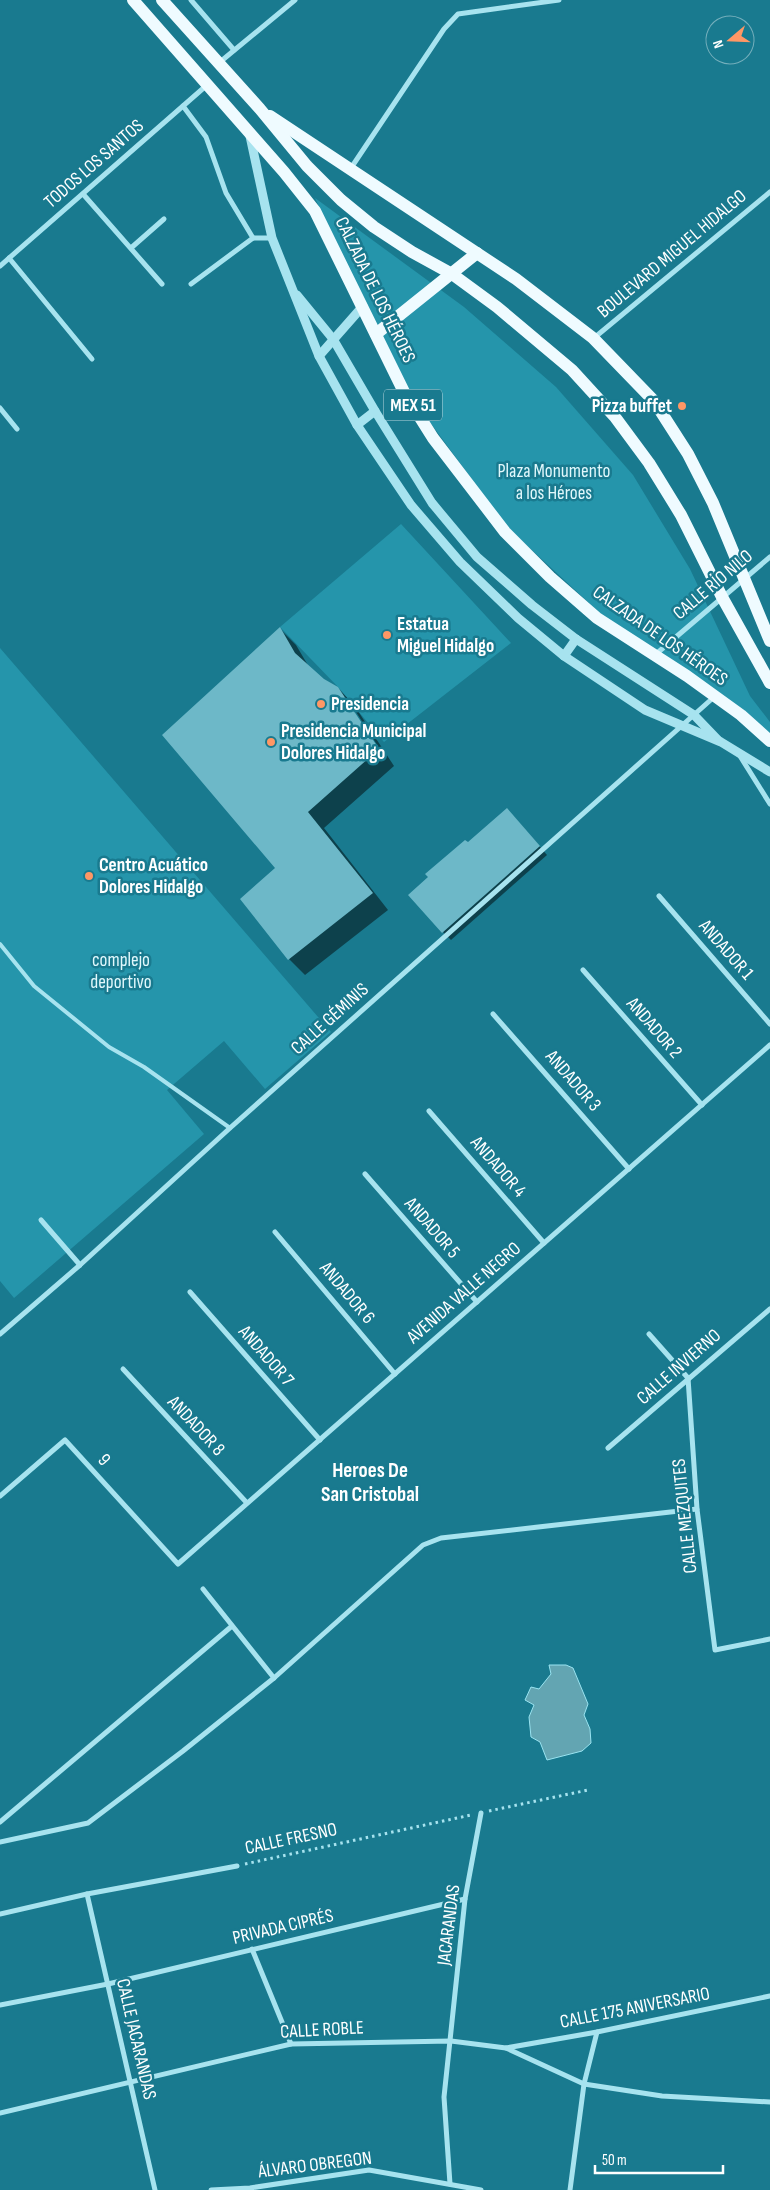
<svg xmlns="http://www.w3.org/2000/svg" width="770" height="2190" font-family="'Sofia Sans Condensed',sans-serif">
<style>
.green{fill:#2595ab}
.water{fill:#63a5b2;stroke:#9ae4f1}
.shadow{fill:#0007;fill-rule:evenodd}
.building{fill:#6db8c8}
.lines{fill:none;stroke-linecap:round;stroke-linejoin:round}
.path{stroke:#a7e3ef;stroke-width:3;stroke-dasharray:2.5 4;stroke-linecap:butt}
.service{stroke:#a7e3ef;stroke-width:4}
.minor{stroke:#a7e3ef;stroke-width:5}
.tertiary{stroke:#a7e3ef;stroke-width:9}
.primary{stroke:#effbff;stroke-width:12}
.poi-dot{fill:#ff9765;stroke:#197a8f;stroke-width:2}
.labels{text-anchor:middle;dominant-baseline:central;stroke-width:5;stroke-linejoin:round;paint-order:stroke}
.shield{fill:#197a8f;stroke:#bad7dd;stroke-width:1}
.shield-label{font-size:18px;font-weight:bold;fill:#fff}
.street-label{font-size:19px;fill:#fff;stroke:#197a8f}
.poi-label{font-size:19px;font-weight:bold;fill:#fff;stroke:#197a8f;text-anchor:start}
.park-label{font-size:19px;fill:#e1f8fc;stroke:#197a8f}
.quarter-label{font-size:21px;font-weight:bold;fill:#fff;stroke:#197a8f}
</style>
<rect width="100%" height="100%" fill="#197a8f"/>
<!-- green -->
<g class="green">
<path d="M315,198L464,307L556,387L633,475L690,569L750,696L770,722V738L602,615L507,527L407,391L358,292Z"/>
<path d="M401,524L511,643L384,742L338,687L280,627Z"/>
<path d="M0,648L331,1032L265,1089L224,1041L167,1090L204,1134L14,1298L0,1281Z"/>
</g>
<!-- water -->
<path class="water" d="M549,1665H566L573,1668L588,1704L584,1715L590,1729L591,1743L582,1751L547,1760L540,1742L531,1737L529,1717L534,1705L525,1700L531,1687L539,1689L551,1674Z"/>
<!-- shadow -->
<g class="shadow">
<path d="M280,629L296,645L309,667L324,680L338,688L354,705L394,766L324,828L388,910L305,975L289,959L277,868ZM344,698H347L383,754L381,755Z"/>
<path d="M515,818L547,855L451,940L443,932L468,844Z"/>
</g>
<!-- building -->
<g class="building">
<path d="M280,627L295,653L324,679L338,687L379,749L308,812L373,893L288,960L240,899L275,868L162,735Z"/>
<path d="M507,808L540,846L442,933L408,895L428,877L425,874L465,840L468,842Z"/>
</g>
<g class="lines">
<!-- path -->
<g class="path">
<path d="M489,1811L588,1790"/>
<path d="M245,1864L471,1815"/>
</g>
<!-- service -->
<path class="service" d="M0,944L34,986L109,1047L144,1067L230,1128"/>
<!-- minor -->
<g class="minor">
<path d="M191,0L234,50"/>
<path d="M220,62L295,0"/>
<path d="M183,106L206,137L226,193L253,238"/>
<path d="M351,168L444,29L458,14L559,0"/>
<path d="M83,194L162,284"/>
<path d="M131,248L164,219"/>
<path d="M9,258L92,359"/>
<path d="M0,266L207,85"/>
<path d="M191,284L253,238H272"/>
<path d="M594,338L770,192"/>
<path d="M0,408L17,429"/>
<path d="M656,654L770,557"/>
<path d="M740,756L770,804"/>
<path d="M659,896L770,1024"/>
<path d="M583,970L702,1105"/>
<path d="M493,1014L629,1169"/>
<path d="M429,1111L544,1243"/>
<path d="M365,1174L477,1302"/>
<path d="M41,1220L80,1265"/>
<path d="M275,1232L395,1374"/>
<path d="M190,1292L320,1440"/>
<path d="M0,1334L80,1265L230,1128L714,697"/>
<path d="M649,1334L688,1378L697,1509L715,1650L770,1639"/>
<path d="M123,1369L247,1503"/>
<path d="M608,1448L770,1309"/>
<path d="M0,1496L65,1440L178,1564L770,1045"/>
<path d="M203,1589L274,1678"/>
<path d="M0,1822L232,1626"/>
<path d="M0,1842L88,1823L183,1751L274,1678L423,1545L441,1538L697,1509"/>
<path d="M87,1894L155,2190"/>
<path d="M0,1914L87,1894L237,1866"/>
<path d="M252,1949L291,2044"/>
<path d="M0,2005L108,1984L465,1899"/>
<path d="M506,2048L597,2032L770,1996"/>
<path d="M0,2113L291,2044L451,2041L506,2048L584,2084L662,2096L770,2102"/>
<path d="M450,2184L444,2097L465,1899L481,1813"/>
<path d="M211,2190L250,2188L369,2170L481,2190"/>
<path d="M570,2190L584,2084L597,2032"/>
</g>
<!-- tertiary -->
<g class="tertiary">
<path d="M250,136L272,238L319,356L357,425L411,505L460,562L518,618L564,656L645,710L721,742L770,772"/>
<path d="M297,295L333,339L375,411L432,503L477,557L532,605L576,639L694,715L718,740"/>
<path d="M319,356L363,306"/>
<path d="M357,425L375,411"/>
<path d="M564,656L576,639"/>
</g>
<!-- primary -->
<g class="primary">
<path d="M133,0L284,172L315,211L404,392L433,438L505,532L550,577L597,618L687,676L741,715L770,741"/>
<path d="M162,0L260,109L307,166L341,200L374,227L412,252L452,274L497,307L572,370L615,417L649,463L681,515L722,597L770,683"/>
<path d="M270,116L516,279L593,338L654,401L688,454L713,503L770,641"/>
<path d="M376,334L477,253"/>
</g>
</g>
<!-- markers -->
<g class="poi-dot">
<circle cx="682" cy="406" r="5"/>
<circle cx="387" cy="635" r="5"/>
<circle cx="321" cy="704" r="5"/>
<circle cx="271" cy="742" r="5"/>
<circle cx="89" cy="876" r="5"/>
</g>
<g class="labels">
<!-- shield labels -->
<rect class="shield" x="384" y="389.5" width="58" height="31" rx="4"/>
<g class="shield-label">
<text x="413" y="405">MEX 51</text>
</g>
<!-- street labels -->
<g class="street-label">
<text transform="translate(94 164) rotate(-41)">TODOS LOS SANTOS</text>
<text transform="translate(672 254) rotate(-40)">BOULEVARD MIGUEL HIDALGO</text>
<text transform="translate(375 290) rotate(64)">CALZADA DE LOS HÉROES</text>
<text transform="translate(713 585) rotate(-40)">CALLE RÍO NILO</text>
<text transform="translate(660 636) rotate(35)">CALZADA DE LOS HÉROES</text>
<text transform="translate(726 950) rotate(49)">ANDADOR 1</text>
<text transform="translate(330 1019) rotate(-42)">CALLE GÉMINIS</text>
<text transform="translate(654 1028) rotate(49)">ANDADOR 2</text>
<text transform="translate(573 1081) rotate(49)">ANDADOR 3</text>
<text transform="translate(498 1167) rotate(49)">ANDADOR 4</text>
<text transform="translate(432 1228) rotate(49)">ANDADOR 5</text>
<text transform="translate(347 1293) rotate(50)">ANDADOR 6</text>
<text transform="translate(464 1293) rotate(-41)">AVENIDA VALLE NEGRO</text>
<text transform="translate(266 1356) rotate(49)">ANDADOR 7</text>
<text transform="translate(679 1367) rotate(-41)">CALLE INVIERNO</text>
<text transform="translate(196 1426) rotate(47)">ANDADOR 8</text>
<text transform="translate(104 1460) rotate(48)">9</text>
<text transform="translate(685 1516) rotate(-96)">CALLE MEZQUITES</text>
<text transform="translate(291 1839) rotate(-12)">CALLE FRESNO</text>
<text transform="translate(449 1925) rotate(-83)">JACARANDAS</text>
<text transform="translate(283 1927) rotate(-13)">PRIVADA CIPRÉS</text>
<text transform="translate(635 2008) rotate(-11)">CALLE 175 ANIVERSARIO</text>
<text transform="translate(322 2030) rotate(-3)">CALLE ROBLE</text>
<text transform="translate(136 2039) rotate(77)">CALLE JACARANDAS</text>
<text transform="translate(315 2165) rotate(-7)">ÁLVARO OBREGON</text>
</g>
<!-- poi labels -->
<g class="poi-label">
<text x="672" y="406" text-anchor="end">Pizza buffet</text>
<text x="397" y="624">Estatua<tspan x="397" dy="22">Miguel Hidalgo</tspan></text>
<text x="331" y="704">Presidencia</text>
<text x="281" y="731">Presidencia Municipal<tspan x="281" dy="22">Dolores Hidalgo</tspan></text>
<text x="99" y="865">Centro Acuático<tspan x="99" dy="22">Dolores Hidalgo</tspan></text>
</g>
<!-- park labels -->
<g class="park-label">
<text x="554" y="471">Plaza Monumento<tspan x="554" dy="22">a los Héroes</tspan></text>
<text x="121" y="960">complejo<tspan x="121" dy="22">deportivo</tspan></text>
</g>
<!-- quarter labels -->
<g class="quarter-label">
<text x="370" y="1470">Heroes De<tspan x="370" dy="24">San Cristobal</tspan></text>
</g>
</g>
<!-- north arrow -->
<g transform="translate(730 40) rotate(251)"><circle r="24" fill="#197a8f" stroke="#75afbc"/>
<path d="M0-4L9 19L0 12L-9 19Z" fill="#ff9765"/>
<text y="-8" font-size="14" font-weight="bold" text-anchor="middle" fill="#ffffff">N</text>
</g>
<!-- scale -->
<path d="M595 2165v8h128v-8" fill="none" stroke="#ffffff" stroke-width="2.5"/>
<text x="602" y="2165" font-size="15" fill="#ffffff" stroke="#197a8f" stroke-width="4" paint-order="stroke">50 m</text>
</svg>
